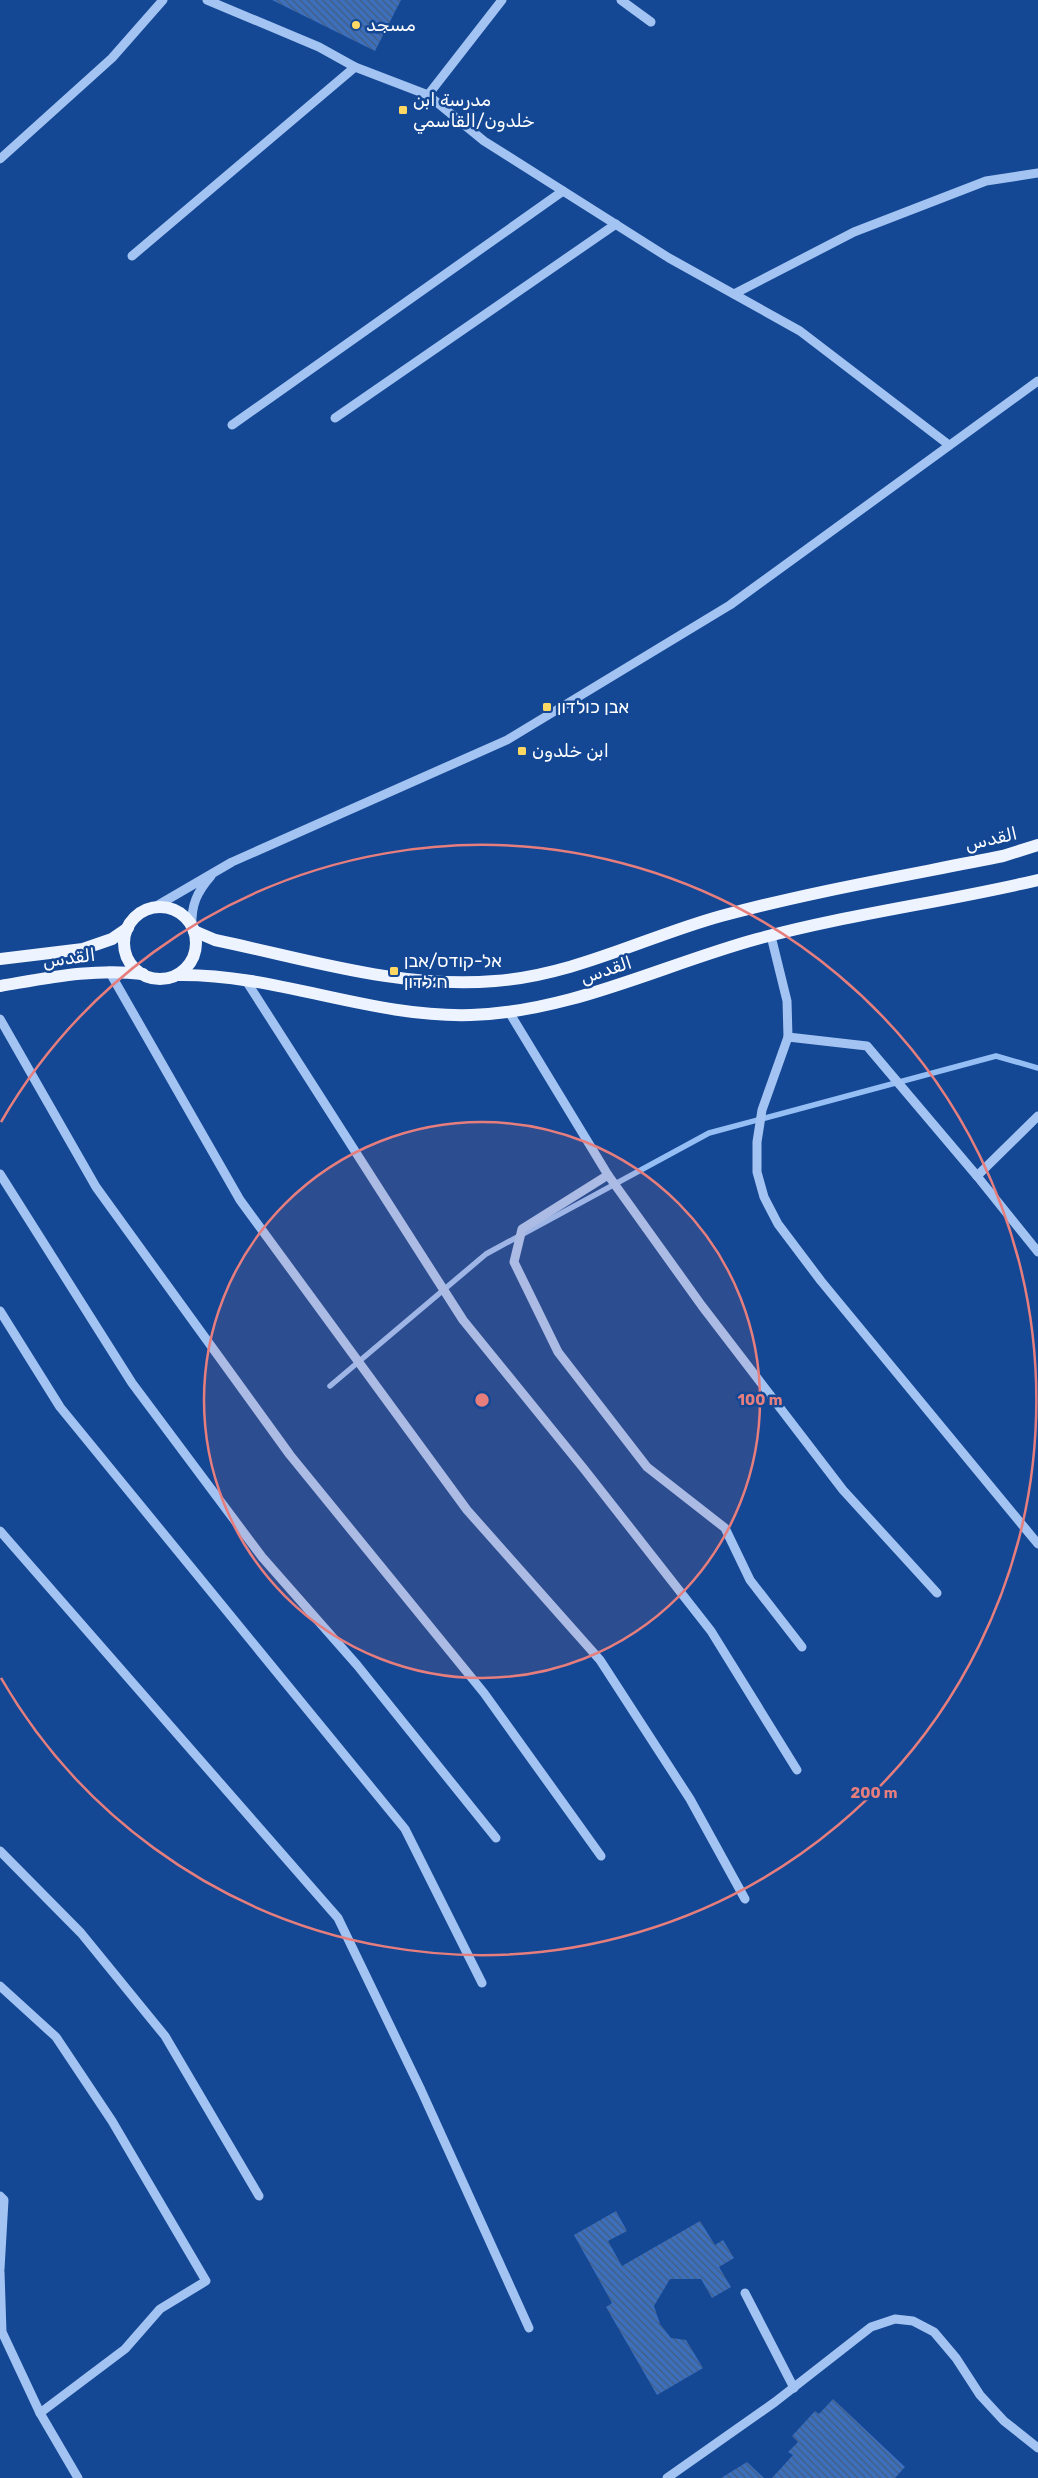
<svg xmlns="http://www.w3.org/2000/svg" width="1038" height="2478" font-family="Rubik,'Noto Sans Arabic','Noto Sans Hebrew',sans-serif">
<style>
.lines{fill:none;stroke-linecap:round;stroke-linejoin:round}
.stream{stroke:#95bef5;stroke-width:5.5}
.building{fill:url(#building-back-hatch)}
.minor{stroke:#a3c4f2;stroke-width:9}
.major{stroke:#eef4ff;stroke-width:12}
.ring{fill:none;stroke:#e67e7e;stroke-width:2.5}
.poi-dot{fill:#ffd864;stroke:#144794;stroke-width:2}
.labels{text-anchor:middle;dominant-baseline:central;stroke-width:5;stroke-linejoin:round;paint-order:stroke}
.poi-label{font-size:18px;fill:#fff;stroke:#144794;text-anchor:start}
.street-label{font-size:18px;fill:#fff;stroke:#144794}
.centre{fill:#e67e7e;stroke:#144794;stroke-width:2.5}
.ring-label{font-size:15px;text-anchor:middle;font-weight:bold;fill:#e67e7e;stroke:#144794;stroke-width:5;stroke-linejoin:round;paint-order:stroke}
</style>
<defs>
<pattern id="building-back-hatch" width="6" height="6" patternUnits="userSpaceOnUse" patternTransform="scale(1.25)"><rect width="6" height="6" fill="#3d70bc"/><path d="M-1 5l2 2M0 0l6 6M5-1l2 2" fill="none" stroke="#455c7e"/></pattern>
</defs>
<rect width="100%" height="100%" fill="#144794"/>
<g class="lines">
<!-- stream -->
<path class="stream" d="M330,1386L486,1254L709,1133L996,1056L1038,1068"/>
</g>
<!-- building -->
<g class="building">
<path d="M272,0H401L375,51Z"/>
<path d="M616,2211L627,2231L608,2241L622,2266L700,2221L715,2245L723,2240L734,2258L719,2267L731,2287L712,2298L701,2279H670L654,2306L660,2324L671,2338L686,2340L703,2368L657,2395L606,2307L612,2303L574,2235Z"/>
<path d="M833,2399L905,2467L895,2478H772L793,2455L788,2452L798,2442L792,2436L815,2411L819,2414Z"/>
<path d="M747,2462L764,2478H721Z"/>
</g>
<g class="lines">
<!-- minor -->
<g class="minor">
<path d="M207,0L319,47L355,67L428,95L484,141L669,258L800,331L949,445"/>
<path d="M621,0L651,22"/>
<path d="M428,95L502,0"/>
<path d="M0,159L112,58L163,0"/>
<path d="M132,256L355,67"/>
<path d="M734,294L854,232L986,181L1038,173"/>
<path d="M335,418L616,224"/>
<path d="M232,425L563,191"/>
<path d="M153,908L232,862L507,740L730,605L1038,381"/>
<path d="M192,926C191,905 197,892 211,876"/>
<path d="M771,936L787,1001L788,1037L762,1110L757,1142V1172L764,1197L778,1224L821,1281L1038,1544"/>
<path d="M109,971L240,1200L467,1510L600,1660L690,1799L745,1899"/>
<path d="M245,979L463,1320L584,1469L711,1631L797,1770"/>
<path d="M509,1012L608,1175L702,1306L843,1490L937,1593"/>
<path d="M0,1019L96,1187L290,1455L484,1693L601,1856"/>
<path d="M788,1037L867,1046L977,1176L1038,1252"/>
<path d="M0,1174L132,1383L262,1557L357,1665L496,1838"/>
<path d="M608,1175L522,1229L514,1262L558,1352L647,1467L725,1528L750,1580L802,1647"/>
<path d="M977,1176L1038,1116"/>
<path d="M0,1311L60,1407L405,1829L482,1983"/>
<path d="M0,1531L338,1918L421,2090L529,2328"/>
<path d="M0,1851L81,1933L165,2036L259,2196"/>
<path d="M0,1986L56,2037L112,2121L206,2281L160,2309L125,2349L40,2413"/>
<path d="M0,2196L4,2200L0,2269"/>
<path d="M0,2272L2,2332L40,2413L78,2478"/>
<path d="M745,2293L794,2388"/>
<path d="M667,2478L775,2402L871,2327L895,2319L913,2321L934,2332L956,2358L980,2395L1004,2421L1038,2448"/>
</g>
<!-- major -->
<g class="major">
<circle cx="160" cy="943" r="36"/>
<path d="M194,931L215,940C307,959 399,989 495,981C575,975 645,937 721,916C813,891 909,875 1003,856L1038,845"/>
<path d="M0,959L83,949L112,939L128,928"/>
<path d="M179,975C278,974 371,1018 471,1015C571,1012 662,965 757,939C849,914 945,902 1038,880"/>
<path d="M0,986C48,978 94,968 143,974"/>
</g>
</g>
<!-- distance rings -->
<circle cx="482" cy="1400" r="278" fill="#e67e7e" fill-opacity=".12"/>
<g class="ring">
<circle cx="482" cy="1400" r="278"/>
<path d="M1 1122A555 555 0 1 1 1 1678"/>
</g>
<!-- markers -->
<g class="poi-dot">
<circle cx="356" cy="25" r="5"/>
<rect x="398" y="105" width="10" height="10" rx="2.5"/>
<rect x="542" y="702" width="10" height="10" rx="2.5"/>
<rect x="517" y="746" width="10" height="10" rx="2.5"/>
<rect x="389" y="966" width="10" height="10" rx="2.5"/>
</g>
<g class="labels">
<!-- poi labels -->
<g class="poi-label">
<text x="366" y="25">مسجد</text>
<text x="413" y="100">مدرسة ابن<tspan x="413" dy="21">خلدون/القاسمي</tspan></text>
<text x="557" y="707">אבן כולדון</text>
<text x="532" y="751">ابن خلدون</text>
<text x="404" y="961">אל-קודס/אבן<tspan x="404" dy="21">ח׳לדון</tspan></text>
</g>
<!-- street labels -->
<g class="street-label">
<text transform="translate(991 839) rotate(-13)">القدس</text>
<text transform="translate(69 958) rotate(-7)">القدس</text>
<text transform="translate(606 970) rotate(-18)">القدس</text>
</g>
</g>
<circle cx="482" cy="1400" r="8" class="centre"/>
<g class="ring-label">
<text x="760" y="1405">100 m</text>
<text x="874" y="1798">200 m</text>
</g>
</svg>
